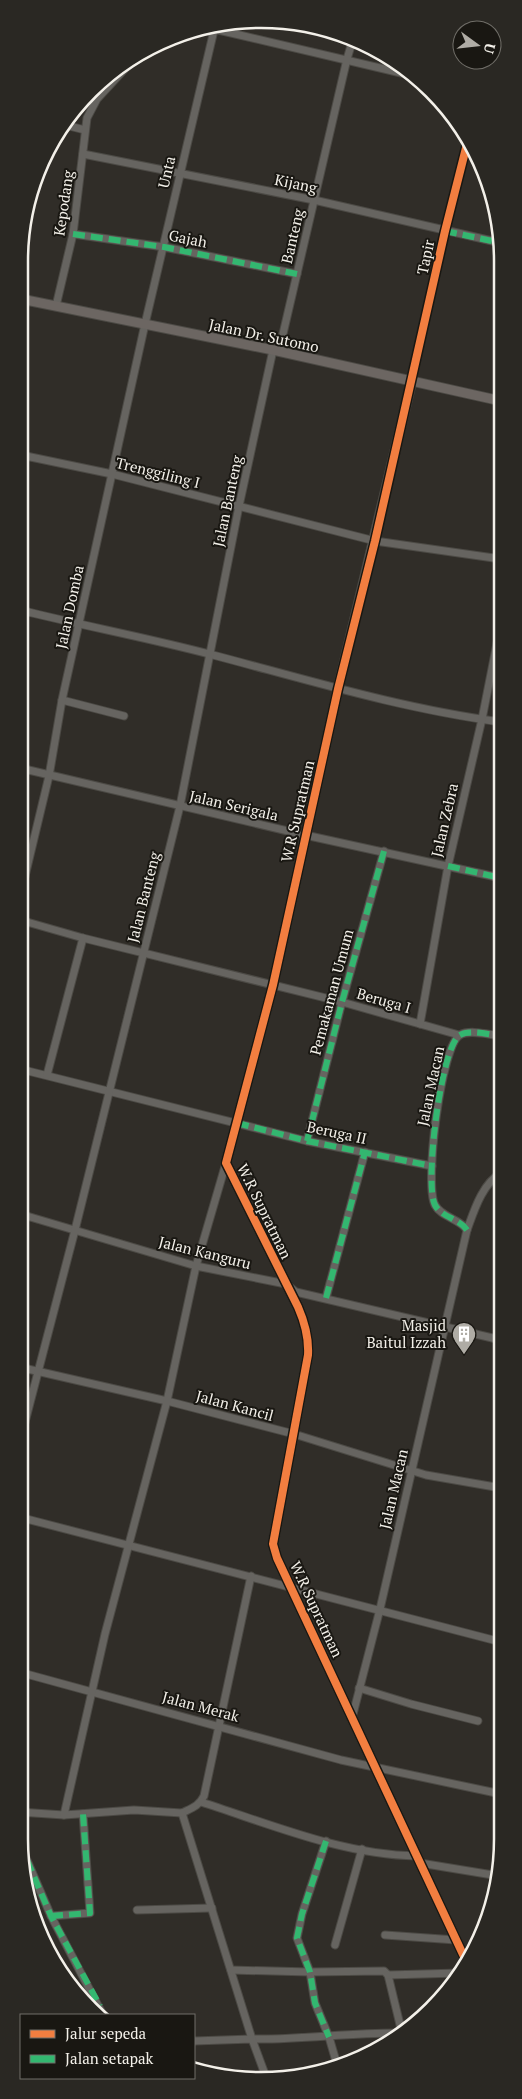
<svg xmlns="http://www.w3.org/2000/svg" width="522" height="2099" font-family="'PT Serif',serif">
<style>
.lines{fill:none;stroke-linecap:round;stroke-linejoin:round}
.street-casing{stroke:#4c4a45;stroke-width:9}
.secondary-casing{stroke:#4c4a45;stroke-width:11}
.street{stroke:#666460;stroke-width:7}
.secondary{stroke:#6c6662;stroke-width:9}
.quiet{stroke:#33b770;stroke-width:6;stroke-dasharray:12 6;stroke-linecap:butt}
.cycleway-casing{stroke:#191712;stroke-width:11}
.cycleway{stroke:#f27e40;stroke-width:8}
.labels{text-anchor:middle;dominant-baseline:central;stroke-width:4;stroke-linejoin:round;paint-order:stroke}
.street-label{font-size:15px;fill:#f3f0e9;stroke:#191712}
.poi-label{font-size:15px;fill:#f3f0e9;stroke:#191712;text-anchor:end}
.rim{fill:none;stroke:#f3f0e9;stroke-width:2.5}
</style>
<rect width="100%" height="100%" fill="#302d28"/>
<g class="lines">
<!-- street casing -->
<g class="street-casing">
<g id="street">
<path d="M197,28L214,29L414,76"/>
<path d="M65,125L85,130"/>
<path d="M83,154L314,200L501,243"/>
<path d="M73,234L164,247L297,274"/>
<path d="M56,306L73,234L87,118L97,99L134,59"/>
<path d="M279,351L347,59L353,39"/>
<path d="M412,380L445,231L468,140"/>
<path d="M21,455L112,474L375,541L501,559"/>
<path d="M20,610C84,626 149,638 213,655C308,680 403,709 501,722"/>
<path d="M62,700L124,716"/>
<path d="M20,768L305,835L501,878"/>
<path d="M20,897L49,776L62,700L145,324L215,26"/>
<path d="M20,920L83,938L342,1002L459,1035"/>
<path d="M420,1024L448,866L482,719L501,623"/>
<path d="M20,1069L307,1141L432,1166"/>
<path d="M47,1075L83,938"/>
<path d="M307,1141L342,1002L384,851"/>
<path d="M20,1214L196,1266L286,1284L296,1292L501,1340"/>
<path d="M467,1230C459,1218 442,1218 435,1205C424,1185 441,1045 460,1035C470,1029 490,1035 501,1036"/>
<path d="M326,1298L365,1152"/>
<path d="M19,1367L167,1401L294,1434L426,1475L501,1488"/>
<path d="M19,1445L75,1230L180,806L239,506L273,350"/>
<path d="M19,1517L501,1642"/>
<path d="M251,1576L204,1796C199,1806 192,1808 182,1813L252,2039C303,2040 352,2032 403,2033"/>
<path d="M19,1672L341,1760L501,1794"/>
<path d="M359,1688L411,1704L478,1721"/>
<path d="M352,1718L380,1609L467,1230C474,1211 482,1184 501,1173"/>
<path d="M201,1802C270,1824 343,1855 416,1856"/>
<path d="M19,1812L64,1815L134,1810L182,1813"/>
<path d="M64,1815L105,1634L167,1401L196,1266L226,1163"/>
<path d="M326,1841L302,1914L297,1938L310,1972L315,2003L329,2037L338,2068"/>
<path d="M20,1844L51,1916L103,2015"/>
<path d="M420,1863L499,1876"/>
<path d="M137,1910L212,1908"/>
<path d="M51,1916L90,1913L83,1814"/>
<path d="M385,1935L456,1940"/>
<path d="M335,1945L362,1849"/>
<path d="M231,1970L310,1972L384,1971L388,1975L402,2033"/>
<path d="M388,1975L459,1973"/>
<path d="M194,2041L252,2039L266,2077"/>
</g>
</g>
<!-- secondary casing -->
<g class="secondary-casing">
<g id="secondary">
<path d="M21,299L273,350L501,401"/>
<path d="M412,380L338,689L273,985L226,1163L298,1307C305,1323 309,1338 308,1355L273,1544L277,1558L467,1963"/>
</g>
</g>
<!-- street -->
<use href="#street" class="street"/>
<!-- secondary -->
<use href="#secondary" class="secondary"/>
<!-- quiet -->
<g class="quiet">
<path d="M445,231L501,243"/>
<path d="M73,234L164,247L297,274"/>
<path d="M448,866L501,878"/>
<path d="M237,1123L307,1141L432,1166"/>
<path d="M307,1141L342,1002L384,851"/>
<path d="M467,1230C459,1218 442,1218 435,1205C424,1185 441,1045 460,1035C470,1029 490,1035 501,1036"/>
<path d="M326,1298L365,1152"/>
<path d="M326,1841L302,1914L297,1938L310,1972L315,2003L329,2037"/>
<path d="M20,1844L51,1916L100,2006"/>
<path d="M51,1916L90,1913L83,1814"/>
</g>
<!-- cycleway casing -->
<g class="cycleway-casing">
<path id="cycleway" d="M467,1963L277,1558L273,1544L308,1355C309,1338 305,1323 298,1307L226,1163L273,985L338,689L375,541L445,231L468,140"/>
</g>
<!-- cycleway -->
<use href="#cycleway" class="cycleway"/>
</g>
<!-- icons -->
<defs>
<g id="building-pin" transform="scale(1.25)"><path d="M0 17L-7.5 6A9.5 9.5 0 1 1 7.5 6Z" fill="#afaca5" stroke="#191712"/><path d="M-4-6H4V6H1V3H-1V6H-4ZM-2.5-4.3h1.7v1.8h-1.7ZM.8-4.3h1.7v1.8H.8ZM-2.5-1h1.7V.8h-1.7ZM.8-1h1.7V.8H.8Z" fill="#fff"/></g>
</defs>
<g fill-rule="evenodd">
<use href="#building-pin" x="464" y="1334"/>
</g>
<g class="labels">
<!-- street labels -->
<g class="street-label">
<text transform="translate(166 172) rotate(-77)">Unta</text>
<text transform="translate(296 183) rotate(12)">Kijang</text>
<text transform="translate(63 203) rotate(-82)">Kepodang</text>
<text transform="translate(292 236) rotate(-77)">Banteng</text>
<text transform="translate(188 238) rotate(11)">Gajah</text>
<text transform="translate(425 257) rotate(-78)">Tapir</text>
<text transform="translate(264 335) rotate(12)">Jalan Dr. Sutomo</text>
<text transform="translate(158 472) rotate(14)">Trenggiling I</text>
<text transform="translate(227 501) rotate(-78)">Jalan Banteng</text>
<text transform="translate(69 607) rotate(-78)">Jalan Domba</text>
<text transform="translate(234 805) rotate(13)">Jalan Serigala</text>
<text transform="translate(297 811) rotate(-77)">W.R Supratman</text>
<text transform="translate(444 820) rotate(-77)">Jalan Zebra</text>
<text transform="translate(143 897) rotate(-76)">Jalan Banteng</text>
<text transform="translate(331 992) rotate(-75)">Pemakaman Umum</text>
<text transform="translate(384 1000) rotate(16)">Beruga I</text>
<text transform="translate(430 1086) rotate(-78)">Jalan Macan</text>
<text transform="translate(337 1132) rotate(12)">Beruga II</text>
<text transform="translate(265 1211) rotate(64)">W.R Supratman</text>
<text transform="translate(205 1252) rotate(14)">Jalan Kanguru</text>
<text transform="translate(235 1405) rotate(15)">Jalan Kancil</text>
<text transform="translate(393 1489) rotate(-77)">Jalan Macan</text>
<text transform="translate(317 1609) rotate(65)">W.R Supratman</text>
<text transform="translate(201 1706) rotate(15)">Jalan Merak</text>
</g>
<!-- poi labels -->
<g class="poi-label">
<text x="446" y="1325">Masjid<tspan x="446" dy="17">Baitul Izzah</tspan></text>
</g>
</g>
<!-- crop -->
<path d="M0 0H522V2099H0ZM261 28H261A233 233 0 0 1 494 261V1839A233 233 0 0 1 261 2072H261A233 233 0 0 1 28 1839V261A233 233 0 0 1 261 28Z" fill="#2a2823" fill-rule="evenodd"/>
<path class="rim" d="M261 28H261A233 233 0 0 1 494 261V1839A233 233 0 0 1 261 2072H261A233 233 0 0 1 28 1839V261A233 233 0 0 1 261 28Z"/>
<!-- legend -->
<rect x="20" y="2014" width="175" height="65" fill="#191712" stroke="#706e68"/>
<rect x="30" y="2030" width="25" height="8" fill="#f27e40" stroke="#706e68"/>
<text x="65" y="2039" font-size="15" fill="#f3f0e9">Jalur sepeda</text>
<rect x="30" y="2055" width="25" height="8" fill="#33b770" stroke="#706e68"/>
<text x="65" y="2064" font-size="15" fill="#f3f0e9">Jalan setapak</text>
<!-- north arrow -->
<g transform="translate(477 45) rotate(105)"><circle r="24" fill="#191712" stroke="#706e68"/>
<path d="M0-4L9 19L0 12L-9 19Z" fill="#afaca5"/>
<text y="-8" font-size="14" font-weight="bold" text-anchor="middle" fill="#f3f0e9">U</text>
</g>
</svg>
